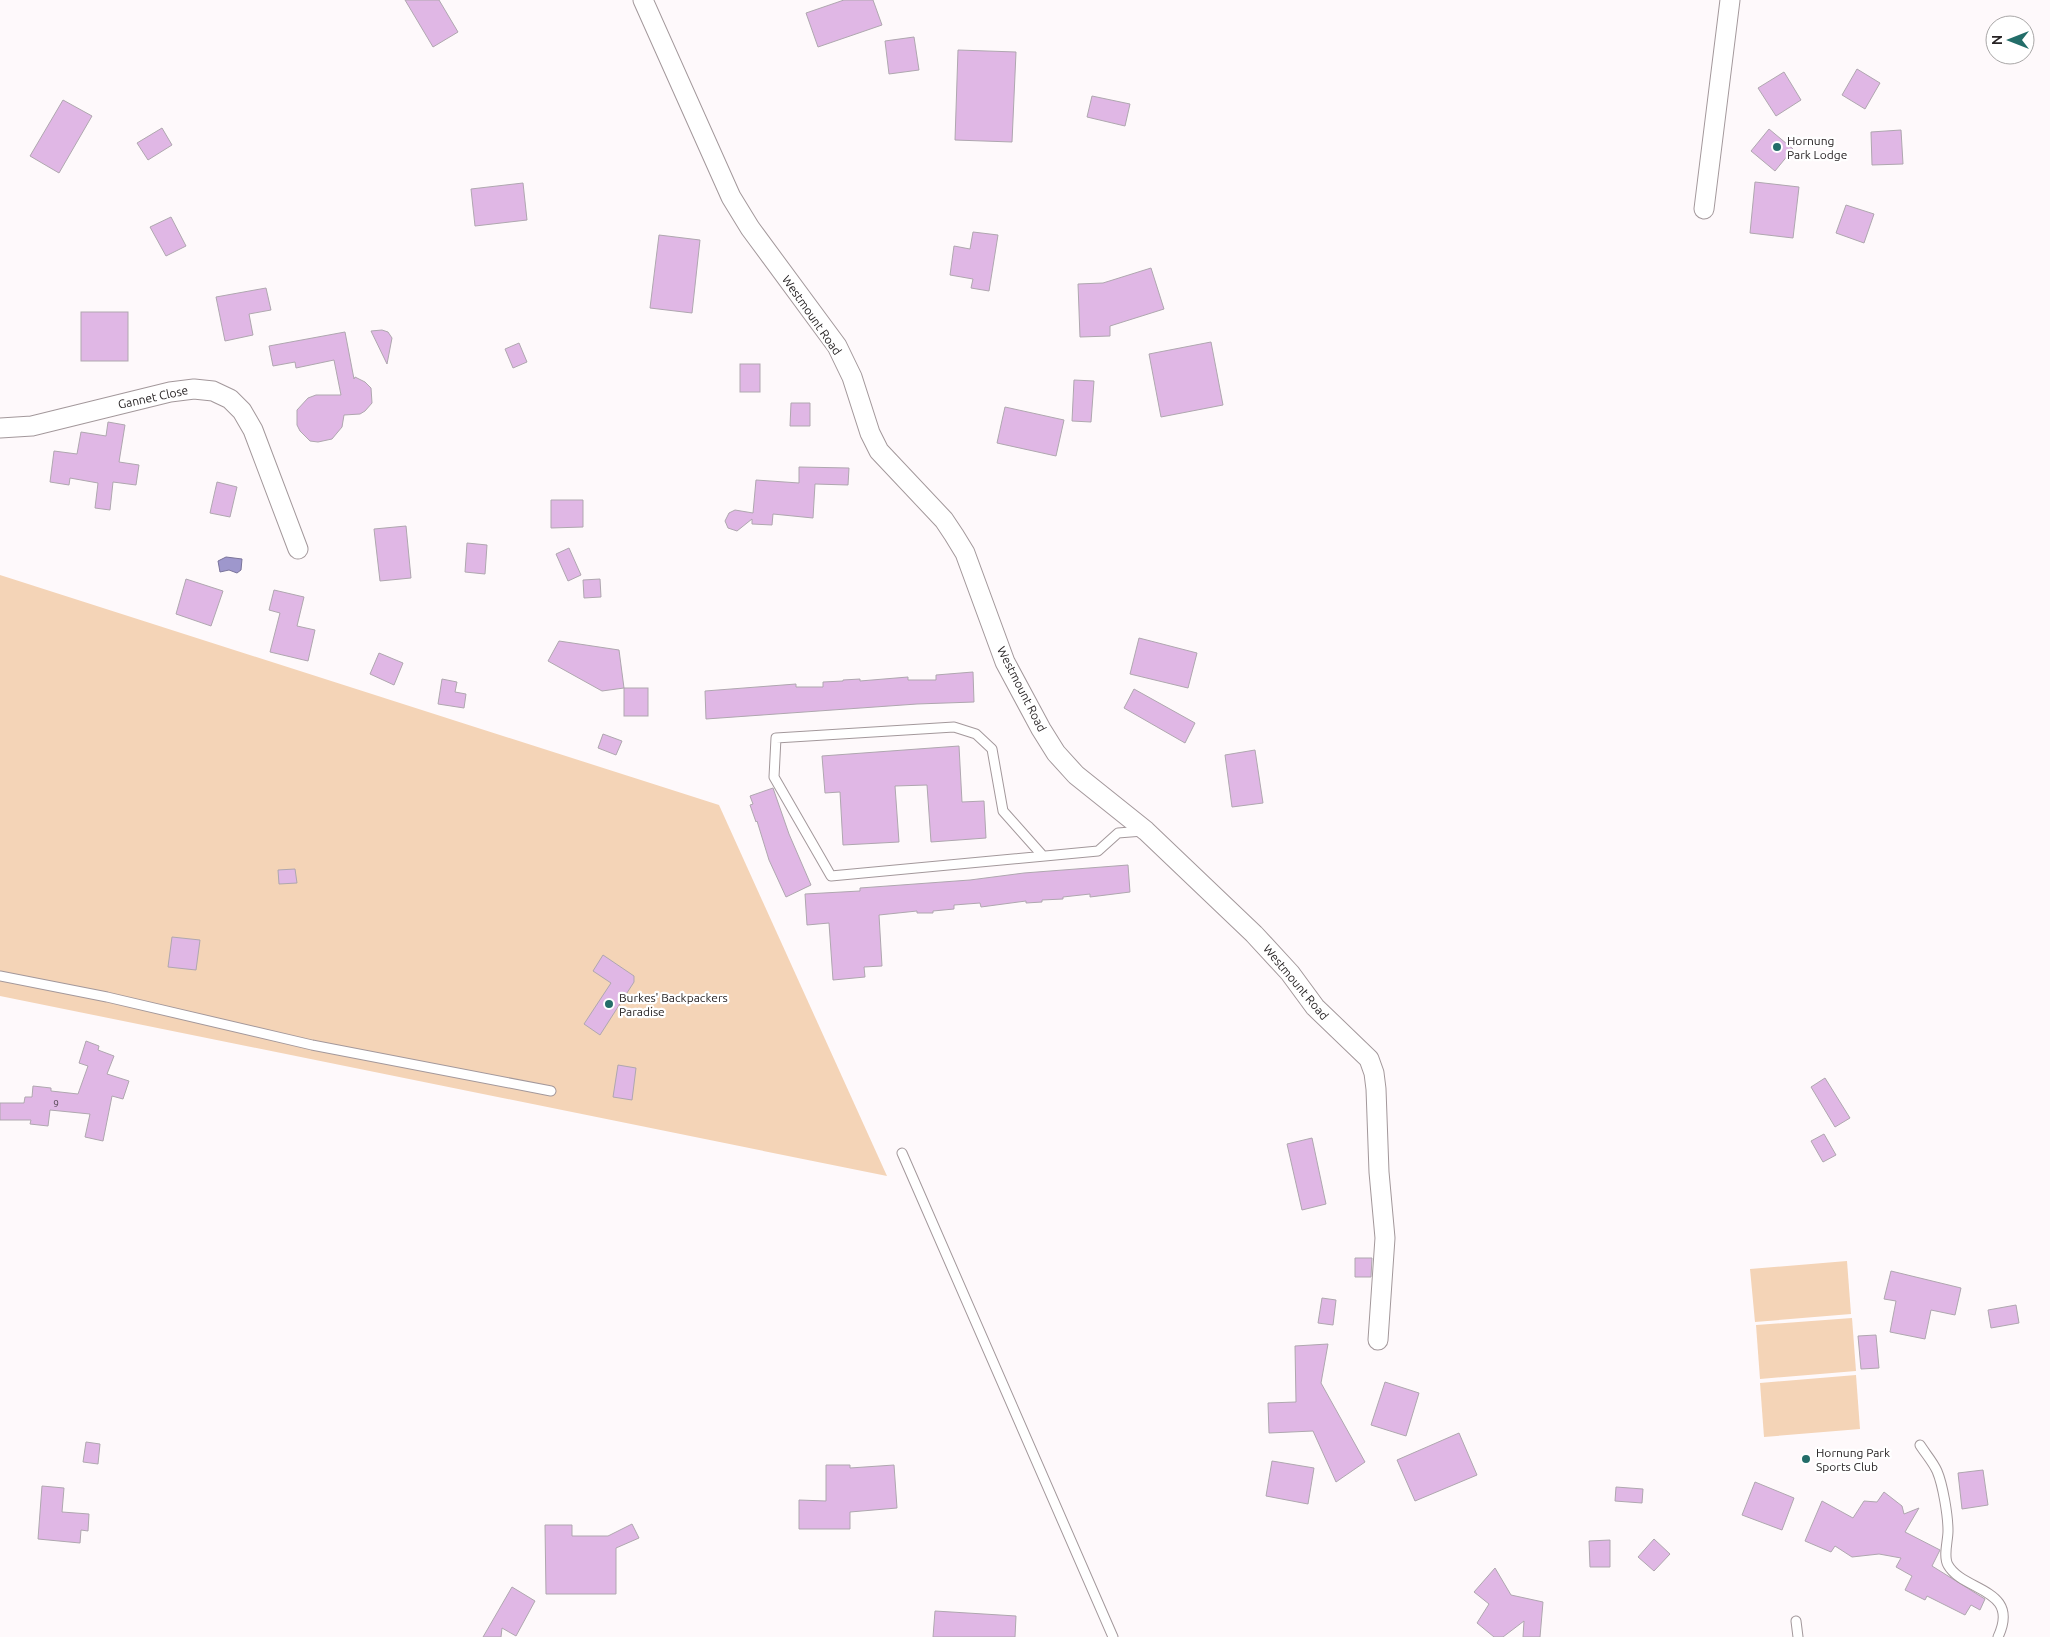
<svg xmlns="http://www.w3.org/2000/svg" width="2050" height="1637" font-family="Ubuntu,sans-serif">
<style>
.green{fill:#f4d4b7}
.water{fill:#9e97cc;stroke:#7a749a}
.building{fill:#e0b7e5;stroke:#afa7af}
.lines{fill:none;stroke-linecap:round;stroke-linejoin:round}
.service-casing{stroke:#a3989b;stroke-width:11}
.minor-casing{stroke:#a3989b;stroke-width:21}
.service{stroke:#fff;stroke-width:9}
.minor{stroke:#fff;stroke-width:19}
.poi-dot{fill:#236d69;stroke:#fff;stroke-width:2}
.labels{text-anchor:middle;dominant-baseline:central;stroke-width:4.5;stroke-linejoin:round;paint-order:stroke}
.number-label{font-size:10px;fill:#554854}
.poi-label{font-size:12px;fill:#272324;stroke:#fff;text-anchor:start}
.street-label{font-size:12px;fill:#272324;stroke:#fff}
</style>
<rect width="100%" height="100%" fill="#fef9fb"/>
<!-- green -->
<g class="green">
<path d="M0,575L719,805L887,1176L0,996Z"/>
<path d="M1847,1261L1851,1314L1755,1322L1750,1269Z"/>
<path d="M1852,1318L1856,1371L1760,1379L1756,1325Z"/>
<path d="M1856,1375L1860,1429L1764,1437L1760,1383Z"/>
</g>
<!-- water -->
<path class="water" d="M226,557L242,559L241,570L237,573L229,570L220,572L218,561Z"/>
<!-- building -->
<g class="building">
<path d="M405,0H439L458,32L433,47Z"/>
<path d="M844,0H873L882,25L818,47L806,13Z"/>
<path d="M914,37L919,70L889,74L885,41Z"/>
<path d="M958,50L1016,52L1012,142L955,140Z"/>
<path d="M1857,69L1880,83L1865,109L1842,95Z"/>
<path d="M1784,72L1801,100L1776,116L1758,88Z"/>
<path d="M1092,96L1130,104L1125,126L1087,117Z"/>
<path d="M63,100L92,116L59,173L30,156Z"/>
<path d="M162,128L172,145L148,160L137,143Z"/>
<path d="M1769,129L1793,149L1775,171L1751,151Z"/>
<path d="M1901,130L1903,164L1872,165L1871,132Z"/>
<path d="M1755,182L1799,187L1793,238L1750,233Z"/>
<path d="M523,183L527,220L475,226L471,189Z"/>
<path d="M1846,205L1874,214L1864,243L1836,233Z"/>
<path d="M171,217L186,246L166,256L150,227Z"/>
<path d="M973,232L998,235L989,291L971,288L973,279L950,275L954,246L970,249Z"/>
<path d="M659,235L700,240L692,313L650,308Z"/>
<path d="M1151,268L1164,309L1110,326V336L1080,337L1078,284L1103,283Z"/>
<path d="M266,288L271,310L249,314L253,335L225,341L216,297Z"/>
<rect x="81" y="312" width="47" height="49"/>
<path d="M382,330L388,332L392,338L387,364L371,331Z"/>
<path d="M345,332L354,379L355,377L365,382L371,388L372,403L365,411L360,414L344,415L342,427L332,439L318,442L310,441L300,431L297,425V410L308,398L316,395H341L334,360L296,368L295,362L273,366L269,346Z"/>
<path d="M1211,342L1223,405L1161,417L1149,354Z"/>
<path d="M519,343L527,362L513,368L505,349Z"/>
<rect x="740" y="364" width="20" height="28"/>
<path d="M1074,380L1094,381L1091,422L1072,421Z"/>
<path d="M791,403H810V426H790Z"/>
<path d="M1005,407L1064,420L1056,456L997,443Z"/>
<path d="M108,422L125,425L119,462L139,465L136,485L113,482L110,510L95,508L98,483L70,478L69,485L50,482L54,451L77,454L81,432L106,436Z"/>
<path d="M799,467L849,468L848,485L815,484L813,518L773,514L772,525L752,524V519L737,531L728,528L725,521L729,513L735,510L753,513L756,480L799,483Z"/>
<path d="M217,482L237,487L230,517L210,513Z"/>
<path d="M551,500H583V527L551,528Z"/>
<path d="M406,526L411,578L380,581L374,529Z"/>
<path d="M467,543L487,545L485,574L465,572Z"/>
<path d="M569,548L581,575L568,581L556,554Z"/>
<path d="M186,579L223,591L211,626L176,614Z"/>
<path d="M600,579L601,597L584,598L583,580Z"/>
<path d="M274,590L304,597L297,626L315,630L308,661L270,652L280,613L269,610Z"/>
<path d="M1139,638L1197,653L1188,688L1130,674Z"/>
<path d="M559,641L619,650L624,688L602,691L548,661Z"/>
<path d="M379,653L403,663L394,685L370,674Z"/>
<path d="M973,672L974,702L917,704L706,719L705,691L796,684V687H823V682L843,681V680L860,679V681L908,677V680H936V675Z"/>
<path d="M442,679L457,682L455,692L466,694L464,708L438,704Z"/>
<rect x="624" y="688" width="24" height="28"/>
<path d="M1134,689L1195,723L1185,743L1124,708Z"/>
<path d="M603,734L622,741L616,755L598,748Z"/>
<path d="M959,746L962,802L984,801L986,838L931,842L927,785L895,786L899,842L843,845L840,792L825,793L822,756Z"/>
<path d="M1255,750L1263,803L1232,807L1225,755Z"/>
<path d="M773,788L789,834L811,885L786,897L769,860L757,821L756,822L750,805L753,804L750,796Z"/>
<path d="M1128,865L1130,892L1090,897V894L1063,897V899L1042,900V902L1026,903V901L981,907L980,903L954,905V909L933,911V913H917V911L879,915L882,966L864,967L865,977L833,980L829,923L807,925L805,894L860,891V888L970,880L1024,873Z"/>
<path d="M295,869L297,883L279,884L278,870Z"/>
<path d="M172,937L200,940L196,970L168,967Z"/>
<path d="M603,955L634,976V982L600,1035L584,1024L611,983L593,971Z"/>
<path d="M86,1041L99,1046L98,1050L114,1056L107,1074L129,1081L123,1099L112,1096L103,1141L85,1137L90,1114L50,1110L48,1126L30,1124L31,1120H0V1103H24L25,1097H32L33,1086L51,1088V1091L78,1094L88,1066L79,1063Z"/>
<path d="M618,1065L636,1068L632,1100L613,1097Z"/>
<path d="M1825,1078L1850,1118L1835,1127L1811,1087Z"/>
<path d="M1824,1134L1836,1155L1823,1162L1811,1141Z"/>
<path d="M1312,1138L1326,1204L1302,1210L1287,1144Z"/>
<path d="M1355,1258H1372L1371,1277H1355Z"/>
<path d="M1891,1271L1961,1288L1955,1315L1931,1310L1925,1339L1890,1332L1896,1301L1884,1299Z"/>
<path d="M1322,1298L1336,1300L1333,1325L1318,1323Z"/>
<path d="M2016,1305L2019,1323L1991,1328L1988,1310Z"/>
<path d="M1876,1335L1879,1368L1861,1369L1858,1336Z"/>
<path d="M1328,1344L1321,1383L1365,1462L1336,1482L1313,1431L1269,1433L1268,1403L1296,1402L1295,1346Z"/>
<path d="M1385,1382L1419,1393L1406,1436L1371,1425Z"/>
<path d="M1459,1433L1477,1475L1415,1501L1397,1460Z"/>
<path d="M86,1442L100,1444L98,1464L83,1462Z"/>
<path d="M1272,1461L1314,1468L1308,1504L1266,1496Z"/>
<path d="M826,1465H850V1468L894,1465L897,1508L850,1512V1529H799V1500L826,1501Z"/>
<path d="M1983,1470L1988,1505L1962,1509L1958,1473Z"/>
<path d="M1755,1482L1794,1498L1782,1530L1742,1515Z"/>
<path d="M42,1486L64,1488L62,1512L89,1514L88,1531L81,1530L80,1543L38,1539Z"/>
<path d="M1616,1487L1643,1489L1642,1503L1615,1501Z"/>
<path d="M1884,1492L1902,1506L1904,1514L1919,1508L1905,1532L1940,1550L1932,1566L1985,1599L1980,1610L1971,1605L1965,1615L1927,1596L1925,1600L1905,1590L1912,1576L1896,1567L1901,1558L1879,1554L1852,1557L1835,1546L1831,1552L1805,1541L1822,1501L1853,1518L1864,1501L1877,1502Z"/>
<path d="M632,1524L639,1538L616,1548V1594H546L545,1525H572V1536H608Z"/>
<path d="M1654,1539L1670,1554L1654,1571L1638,1557Z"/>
<path d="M1610,1540V1567H1590L1589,1541Z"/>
<path d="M1495,1568L1511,1595L1543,1602L1540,1637H1523L1524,1621L1503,1637H1494L1477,1623L1489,1604L1474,1592Z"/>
<path d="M512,1587L535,1601L516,1636L502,1628L501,1637H483Z"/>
<path d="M935,1611L1016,1616L1015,1637H933Z"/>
</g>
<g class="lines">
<!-- service casing -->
<g class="service-casing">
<g id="service">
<path d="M1043,856L1003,811L992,749L976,734L954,727L776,738L774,777L831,876L1098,851L1118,833L1143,831"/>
<path d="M0,976L107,997L312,1045L551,1091"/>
<path d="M902,1153L1113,1637"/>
<path d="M1920,1445C1925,1453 1933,1462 1937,1471C1943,1485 1948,1516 1948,1531C1948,1541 1943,1556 1948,1565C1963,1592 2021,1588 1998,1637"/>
<path d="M1796,1621L1798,1637"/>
</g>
</g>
<!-- minor casing -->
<g class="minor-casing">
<g id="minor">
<path d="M643,0L731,197L750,228L837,346L852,377L870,433L879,451L944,520L954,535L965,553L1005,662L1041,729L1056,753L1076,775L1146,831L1254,934L1290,973L1315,1007L1369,1059L1374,1073L1376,1089L1379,1172L1385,1238L1378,1340"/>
<path d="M1704,209L1730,0"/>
<path d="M0,428L32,426L170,392L194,389L213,391L230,399L242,411L253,430L298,549"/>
</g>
</g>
<!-- service -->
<use href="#service" class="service"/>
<!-- minor -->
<use href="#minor" class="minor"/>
</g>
<!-- markers -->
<g class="poi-dot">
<circle cx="1777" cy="147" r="5"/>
<circle cx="609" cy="1004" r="5"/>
<circle cx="1806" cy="1459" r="5"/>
</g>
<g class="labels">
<!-- number labels -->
<g class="number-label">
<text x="56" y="1103">9</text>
</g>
<!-- poi labels -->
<g class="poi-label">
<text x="1787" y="140">Hornung<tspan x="1787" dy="14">Park Lodge</tspan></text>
<text x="619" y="997">Burkes' Backpackers<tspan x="619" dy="14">Paradise</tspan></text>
<text x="1816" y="1452">Hornung Park<tspan x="1816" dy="14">Sports Club</tspan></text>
</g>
<!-- street labels -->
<g class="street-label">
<text transform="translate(812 315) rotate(55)">Westmount Road</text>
<text transform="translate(153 397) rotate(-12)">Gannet Close</text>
<text transform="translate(1022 689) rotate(63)">Westmount Road</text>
<text transform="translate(1296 982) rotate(50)">Westmount Road</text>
</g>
</g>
<!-- north arrow -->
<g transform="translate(2010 40) rotate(270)"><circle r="24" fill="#ffffff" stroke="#a9a7a7"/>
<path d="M0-4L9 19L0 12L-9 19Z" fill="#236d69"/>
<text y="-8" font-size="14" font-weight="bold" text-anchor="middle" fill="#272324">N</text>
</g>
</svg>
